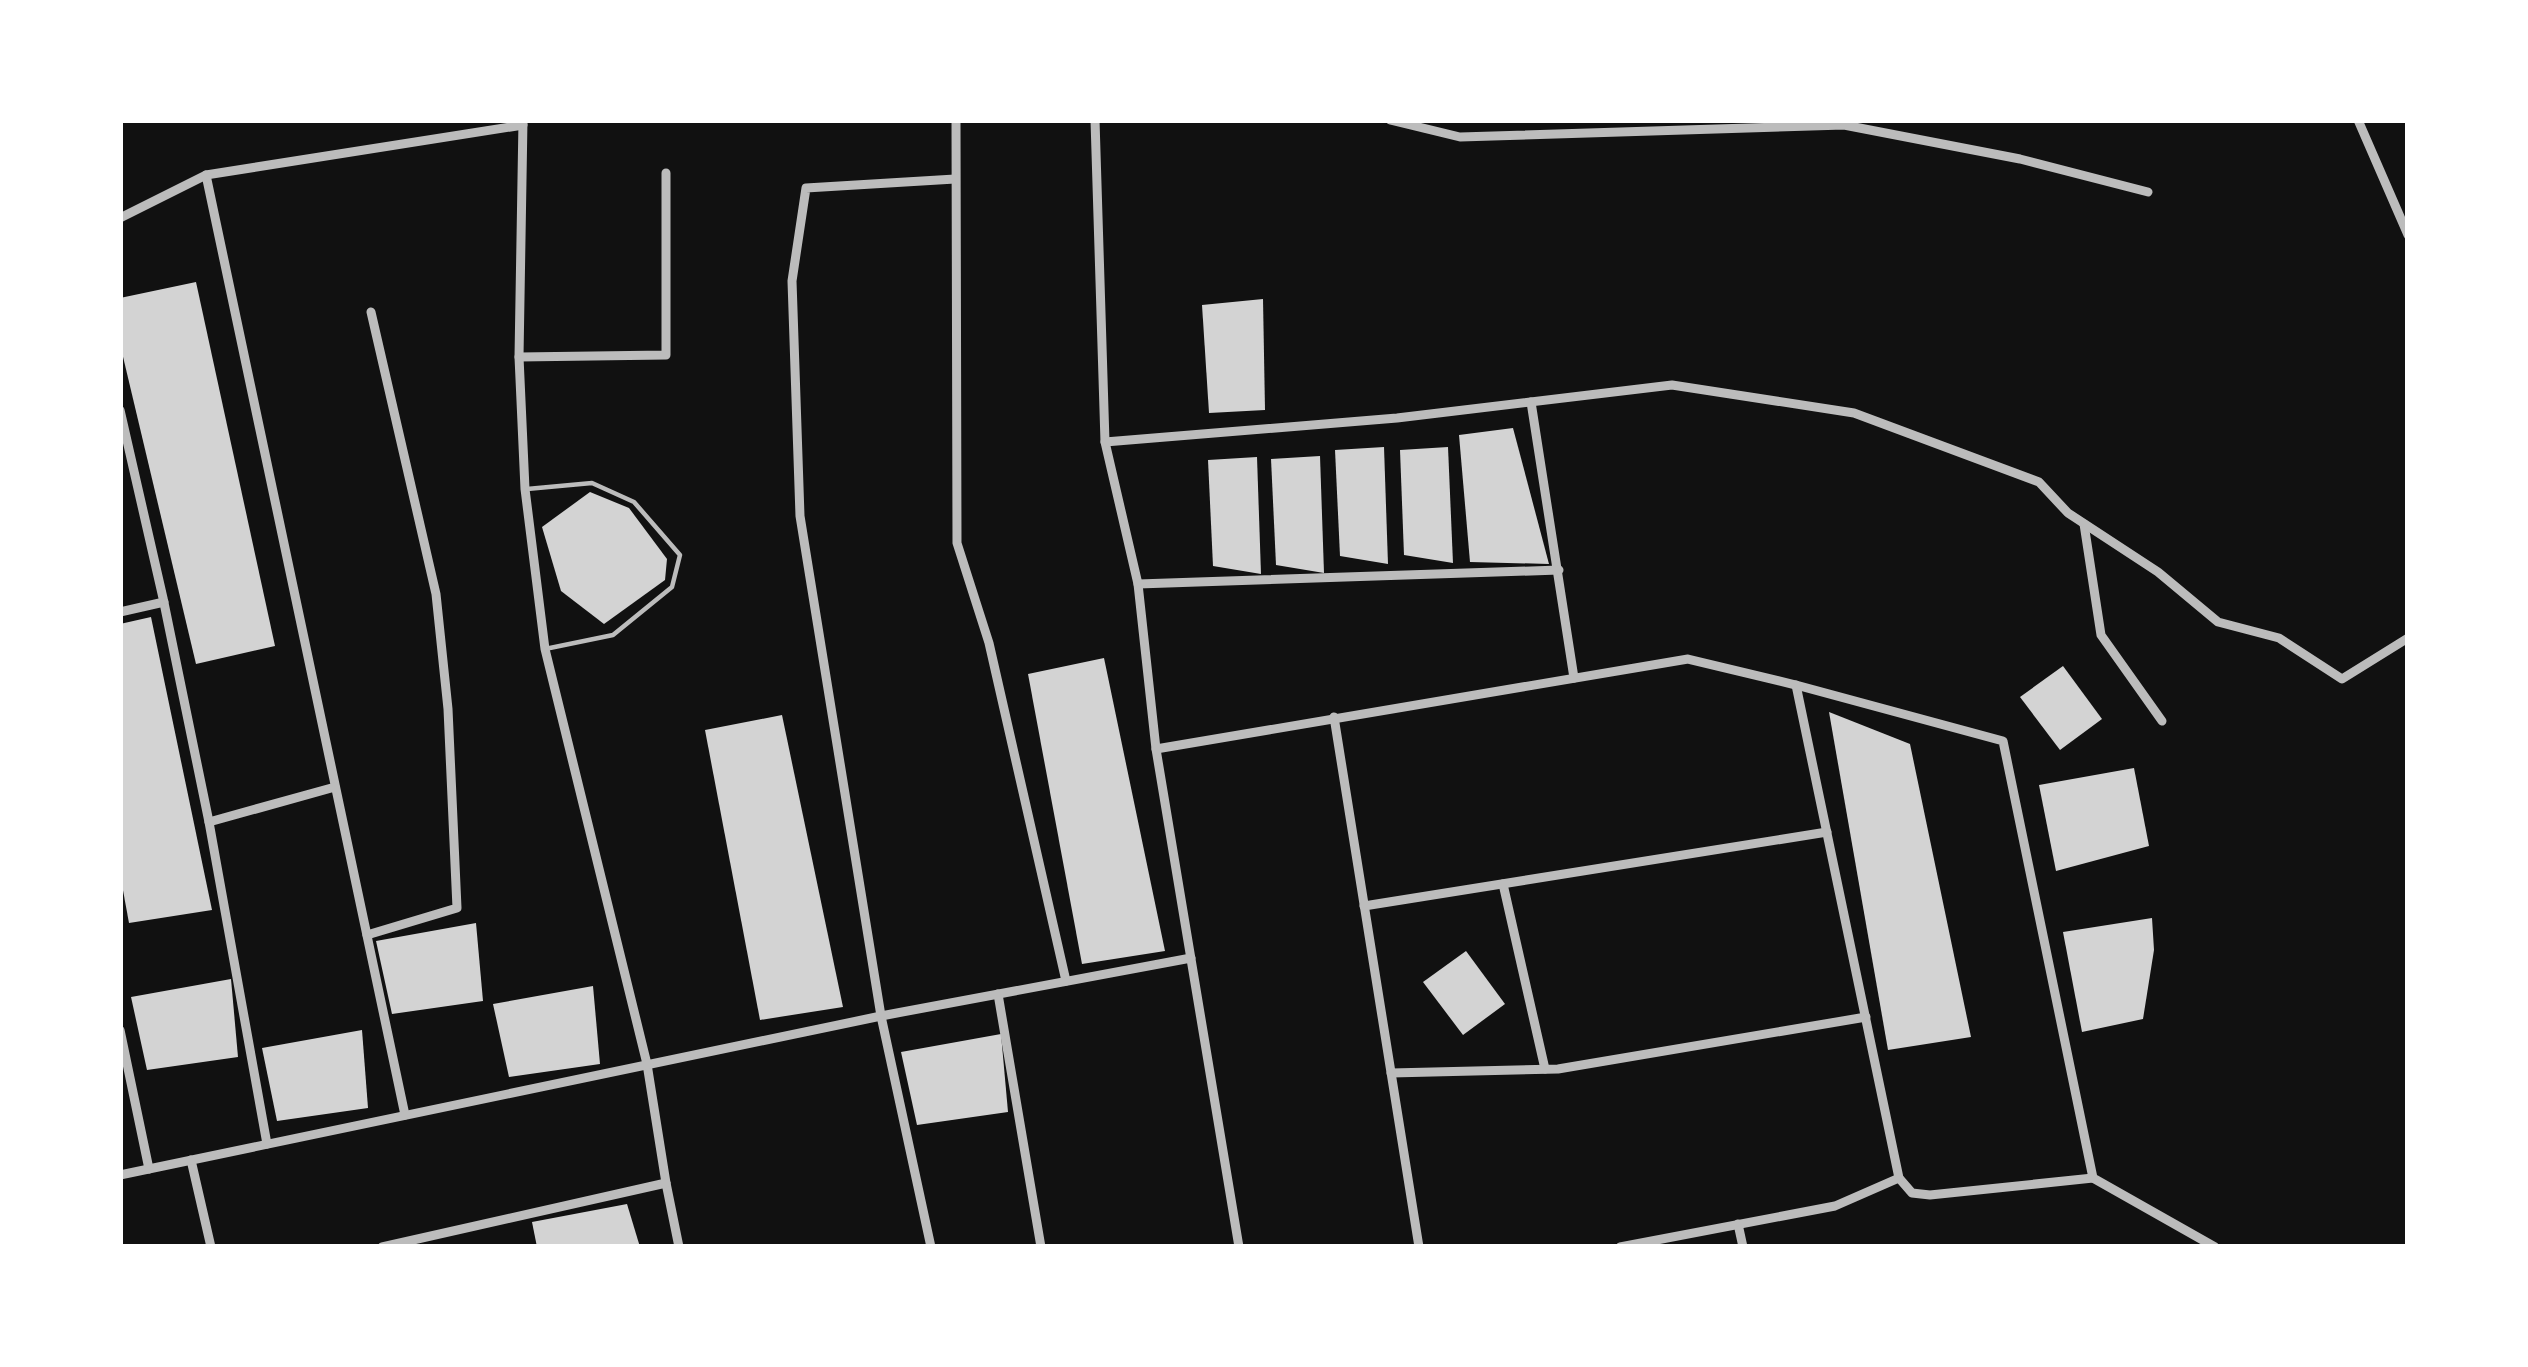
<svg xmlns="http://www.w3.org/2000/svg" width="2528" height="1367" font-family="Montserrat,sans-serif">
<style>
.building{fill:#d3d3d3}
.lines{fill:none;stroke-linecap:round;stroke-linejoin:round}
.service{stroke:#bcbcbc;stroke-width:4.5}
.minor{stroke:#bcbcbc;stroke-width:9}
</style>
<rect width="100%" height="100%" fill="#111"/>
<!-- building -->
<g class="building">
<path d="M196,282L275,646L196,664L120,344V298Z"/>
<path d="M1263,299L1265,410L1209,413L1202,305Z"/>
<path d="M1513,428L1549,564L1470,562L1459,435Z"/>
<path d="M1384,447L1388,564L1340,556L1335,450Z"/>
<path d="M1448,447L1453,563L1404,555L1400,450Z"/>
<path d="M1320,456L1324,573L1276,565L1271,459Z"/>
<path d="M1257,457L1261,574L1213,566L1208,460Z"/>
<path d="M590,492L629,508L667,559L665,580L604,624L561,591L542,527Z"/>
<path d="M151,617L212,910L129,923L120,874V624Z"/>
<path d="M1104,658L1165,951L1082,964L1028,674Z"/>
<path d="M2063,666L2102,719L2060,750L2020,697Z"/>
<path d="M1829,712L1910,744L1971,1037L1888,1050Z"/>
<path d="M782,715L843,1007L760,1020L705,730Z"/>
<path d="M2134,768L2149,846L2056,871L2039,785Z"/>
<path d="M2152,918L2154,950L2143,1019L2082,1032L2063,932Z"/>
<path d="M476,923L483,1001L392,1014L376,941Z"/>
<path d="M1466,951L1505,1004L1463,1035L1423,982Z"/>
<path d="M231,979L238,1057L147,1070L131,997Z"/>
<path d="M593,986L600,1064L509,1077L493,1004Z"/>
<path d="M362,1030L368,1108L277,1121L262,1048Z"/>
<path d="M1001,1034L1008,1112L917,1125L901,1052Z"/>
<path d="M627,1204L640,1247H537L532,1222Z"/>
</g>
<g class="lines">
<!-- service -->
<path class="service" d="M527,489L592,483L634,502L680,555L672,587L613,635L545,649"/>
<!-- minor -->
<g class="minor">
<path d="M523,120L519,357L525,489L545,649L647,1064L666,1183L679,1247"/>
<path d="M956,120L957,543L989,643L1066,981"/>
<path d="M1095,120L1105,442L1138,584L1156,749L1239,1247"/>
<path d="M1390,120L1460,137L1844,125L2020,159L2148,192"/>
<path d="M2358,120L2408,235"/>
<path d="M206,175L405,1115"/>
<path d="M120,218L206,175L523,125"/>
<path d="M519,357L666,355V173"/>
<path d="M1531,402L1574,678"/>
<path d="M120,410L163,598L209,822L267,1144"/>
<path d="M1105,442L1397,418L1672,385L1854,413L2039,482L2068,513L2158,572L2218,622L2279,638L2342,679L2408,638"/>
<path d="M2084,524L2101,635L2162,721"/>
<path d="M1138,584L1559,570"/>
<path d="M120,612L164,602"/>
<path d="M1796,685L1899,1178L1912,1193L1930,1195L2093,1178"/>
<path d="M1334,717L1419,1247"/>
<path d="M1156,749L1688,659L1796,685L2003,741L2093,1178L2215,1247"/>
<path d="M209,822L335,787"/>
<path d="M1503,884L1545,1069"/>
<path d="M1364,906L1827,832"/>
<path d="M367,935L457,908L448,709L436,594L371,312"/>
<path d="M998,994L1041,1247"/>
<path d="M120,1030L149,1169"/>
<path d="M1391,1073L1558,1069L1866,1017"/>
<path d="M191,1160L211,1247"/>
<path d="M120,1175L881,1016L1191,958"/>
<path d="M1738,1224L1743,1247"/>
<path d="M382,1247L666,1183"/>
<path d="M931,1247L881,1016L800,516L792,281L806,188L955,179"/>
<path d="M1620,1247L1835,1206L1899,1178"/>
</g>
</g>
<!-- border -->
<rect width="2528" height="1367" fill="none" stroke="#ffffff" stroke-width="246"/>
</svg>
